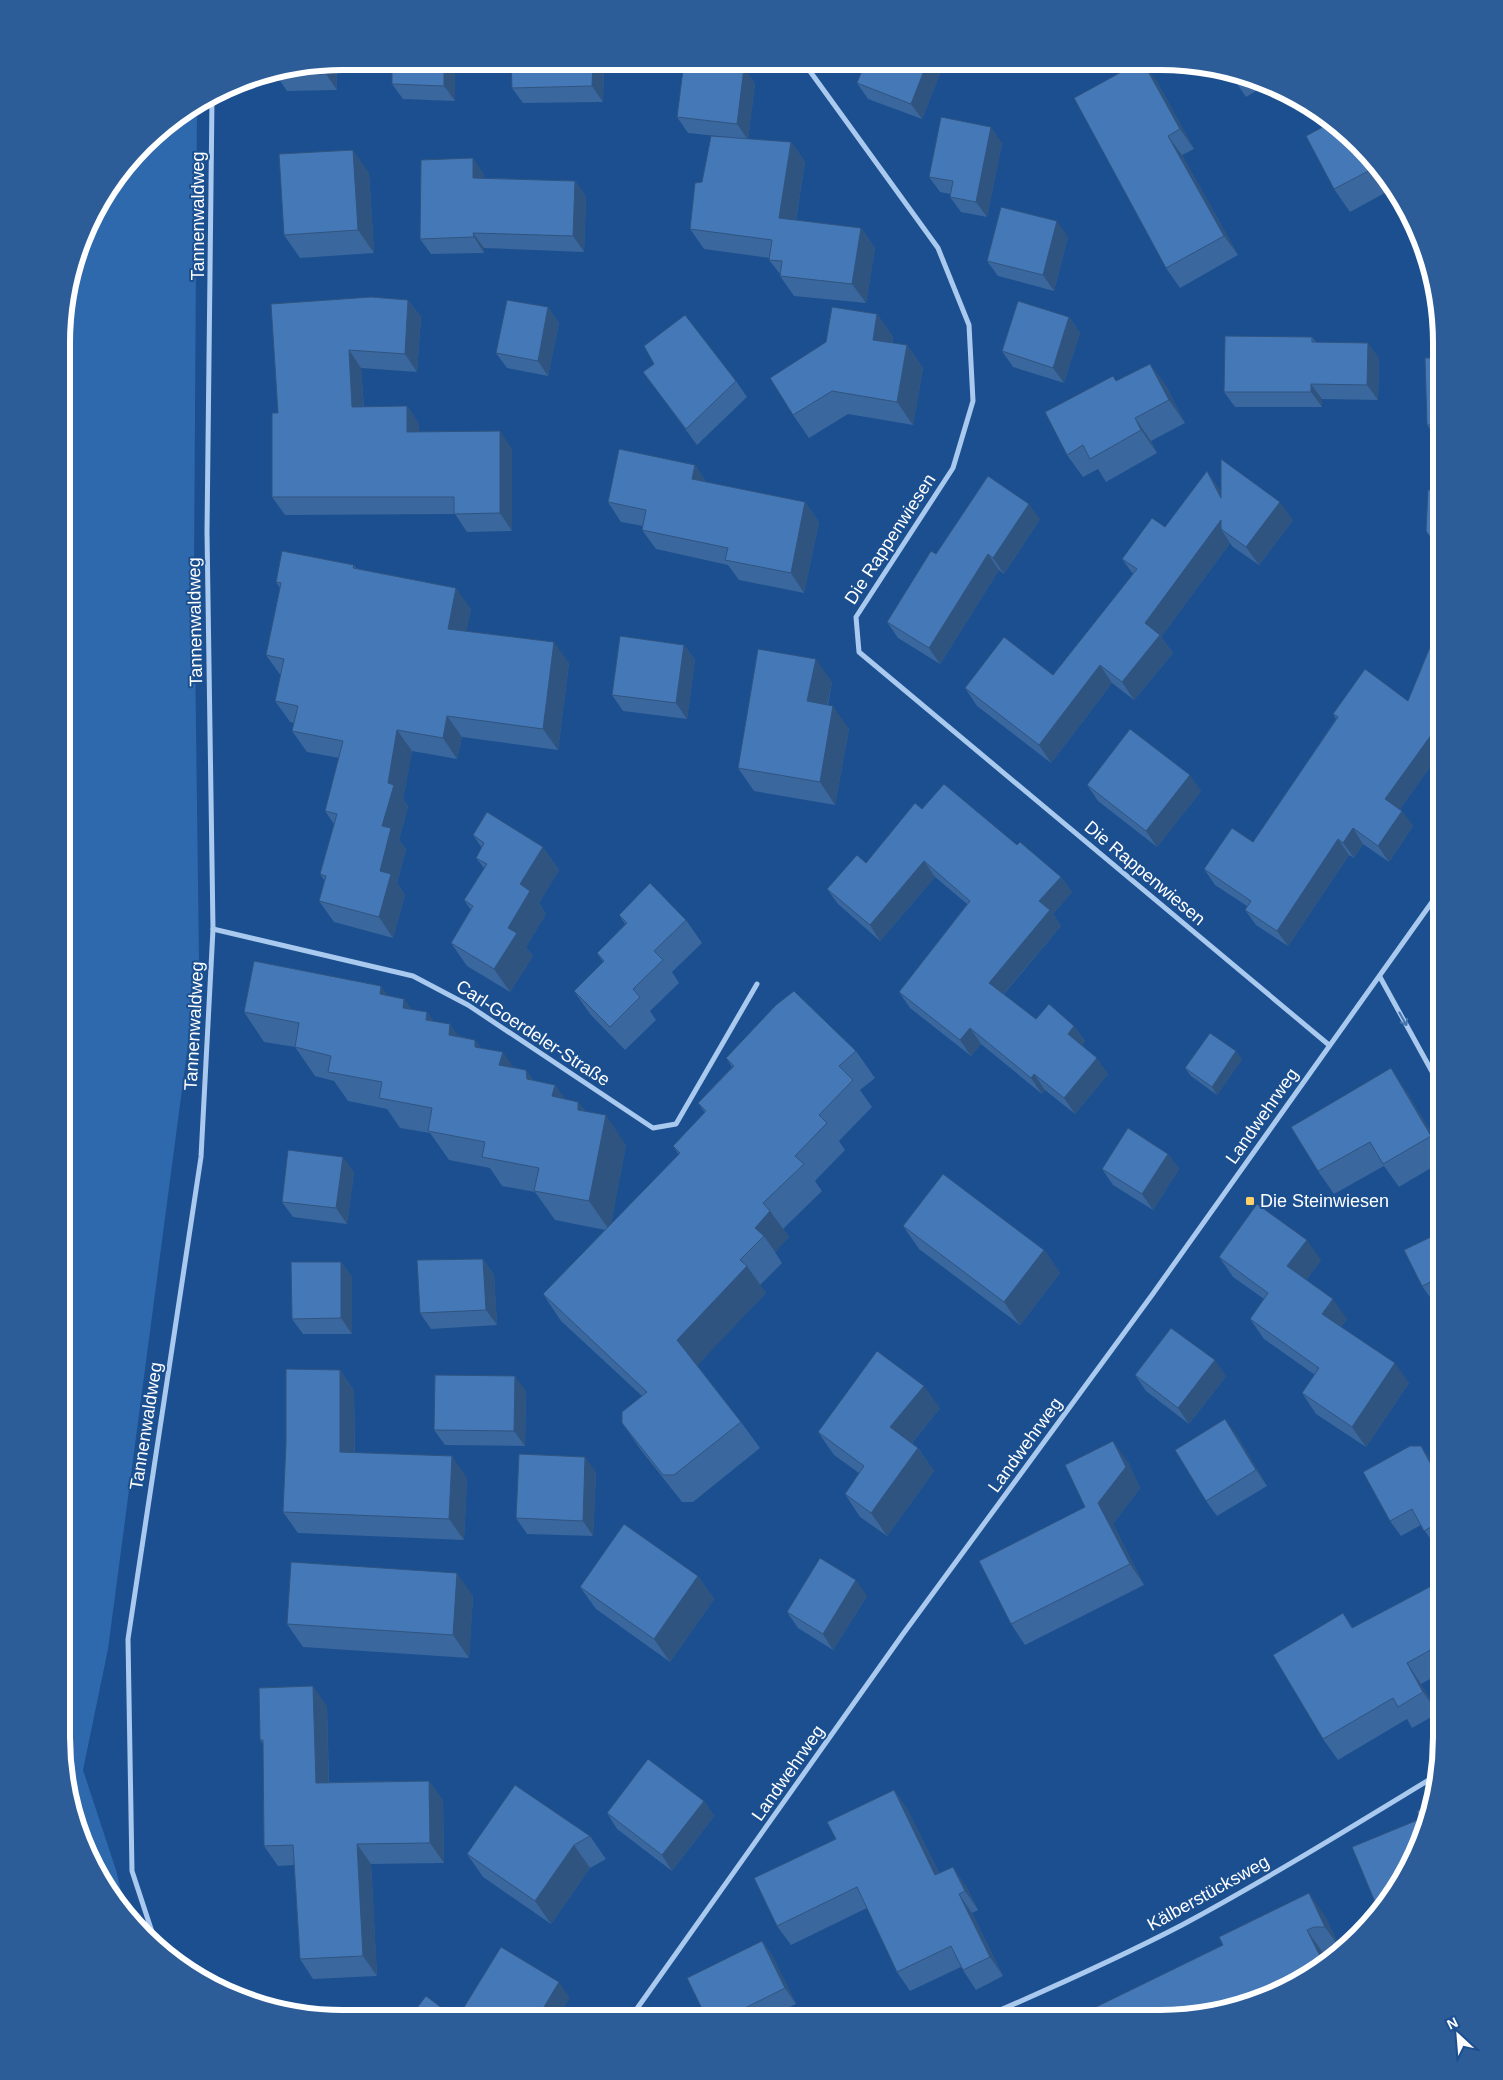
<svg xmlns="http://www.w3.org/2000/svg" width="1503" height="2080" font-family="Helvetica,sans-serif">
<style>
.green{fill:#2e69ad}
.lines{fill:none;stroke-linecap:round;stroke-linejoin:round}
.street{stroke:#a9c9ee;stroke-width:5}
.wall{fill:#3a679d}
.shaded-wall{fill:#305480}
.building{fill:#4478b7;stroke:#305480}
.oneway{stroke:#4674ac}
.poi-dot{fill:#ffd166;stroke:#1b4f8f;stroke-width:2}
.labels{text-anchor:middle;dominant-baseline:central;stroke-width:4;stroke-linejoin:round;paint-order:stroke}
.street-label{font-size:18px;fill:#fff;stroke:#1b4f8f}
.poi-label{font-size:18px;fill:#fff;stroke:#1b4f8f;text-anchor:start}
.rim{fill:none;stroke:#fff;stroke-width:6}
</style>
<rect width="100%" height="100%" fill="#1b4f8f"/>
<!-- green -->
<path class="green" d="M197,108L194,570L199,961L108,1649L83,1770L116,1870L127,1917L90,1862L67,1793L61,1738L64,306L99,202L157,131Z"/>
<g class="lines">
<!-- street -->
<g class="street">
<path d="M804,63L938,248L969,325L973,401L953,468L856,617L859,652L1329,1045"/>
<path d="M213,929L413,976L468,1005L653,1128L676,1124L757,984"/>
<path d="M1380,977L1441,1088"/>
<path d="M156,1944L132,1871L128,1639L201,1157L213,929L207,532L212,99"/>
<path d="M631,2017L903,1634L1152,1295L1442,888"/>
<path d="M982,2018C1049,1989 1117,1959 1182,1925C1269,1878 1353,1826 1437,1775"/>
</g>
</g>
<!-- wall -->
<g class="wall">
<path d="M336,62L337,90L287,91L276,75Z"/>
<path d="M455,62V101L403,99L392,84Z"/>
<path d="M511,62H604L603,102L523,103L512,88Z"/>
<path d="M865,63H944L922,119L868,99L857,83Z"/>
<path d="M744,68L755,84L748,139L791,142L805,162L796,220L861,228L875,248L866,303L794,296L780,276V274L769,260L770,258L704,249L690,229L726,137L688,133L677,117Z"/>
<path d="M1229,72L1269,83L1246,97Z"/>
<path d="M1156,80L1194,149L1182,155L1238,255L1180,288L1166,268Z"/>
<path d="M1334,121L1383,171L1394,188L1350,212L1334,189Z"/>
<path d="M1002,143L987,217L961,212L950,197V194L940,192L929,177Z"/>
<path d="M369,173L374,253L300,258L284,235Z"/>
<path d="M484,174V178L575,181L586,197L584,252L484,248V253L431,254L420,239Z"/>
<path d="M1068,237L1054,291L998,276L987,261Z"/>
<path d="M1436,287L1438,307L1429,294Z"/>
<path d="M371,297L408,300L421,317L417,372L361,368L364,407L407,406L419,424V432L512,449V531L467,532L455,514L285,515L272,497L278,413Z"/>
<path d="M548,307L559,323L548,376L507,368L496,353Z"/>
<path d="M877,314L893,337L892,343L907,345L923,368L913,425L848,414L809,438L793,415Z"/>
<path d="M1069,317L1080,333L1064,383L1013,367L1002,351Z"/>
<path d="M1312,337L1316,342L1379,358L1378,400L1322,399V407H1235L1224,392Z"/>
<path d="M1442,358V440H1438L1427,425Z"/>
<path d="M654,364L736,381L747,397L697,445L643,372Z"/>
<path d="M1150,364L1166,386L1185,423L1151,441L1157,453L1106,482L1098,469L1083,477L1067,455L1116,381Z"/>
<path d="M695,465L707,483L805,502L819,522L804,593L739,580L728,565L656,549L642,530L643,526L621,522L608,502Z"/>
<path d="M1207,471L1221,492L1293,520L1259,565L1233,547L1230,543L1161,637L1173,653L1134,700L1112,683L1051,763L977,706L965,688L1053,675L1133,574L1122,559L1165,527Z"/>
<path d="M1040,519L1004,574L999,570L940,664L898,638L887,622L936,554Z"/>
<path d="M354,565L356,568L471,609L466,631L569,663L558,750L462,737L457,759L412,751L403,799L408,806L399,840L406,849L397,883L405,895L393,938L334,922L319,901L325,881L320,874L334,824L325,811L339,758L307,752L292,731L294,723L290,722L275,701L281,676L266,655L280,588L276,582Z"/>
<path d="M684,645L695,660L687,719L623,711L612,695Z"/>
<path d="M832,682L828,705L849,729L835,805L754,791L738,768Z"/>
<path d="M1333,714L1442,750L1400,809L1413,826L1389,862L1363,844L1354,858L1349,855L1288,946L1256,925L1245,910L1247,906L1215,885L1204,869L1253,842L1336,719Z"/>
<path d="M1087,785L1201,791L1157,847L1098,801Z"/>
<path d="M922,809L1017,845L1061,877L1072,892L1053,914L1061,926L1004,994L1036,1019L1074,1026L1085,1041L1082,1045L1108,1074L1075,1114L1045,1090L1042,1094L981,1044L971,1056L910,1008L899,992L967,904L935,877L880,941L838,904L827,889L866,863Z"/>
<path d="M473,835L543,847L559,870L539,903L546,914L526,947L533,956L510,992L467,966L451,943L471,910L464,900L484,868L476,858L482,848Z"/>
<path d="M619,915L686,920L702,943L672,972L679,983L650,1011L656,1020L625,1050L590,1014L574,991L603,962L597,953L625,924Z"/>
<path d="M389,996L404,999L411,1009L427,1012L433,1021L459,1036L475,1040L481,1048L513,1067L526,1070L534,1081L555,1085L565,1099L578,1102L585,1111L626,1145L611,1224L679,1155L673,1146L705,1113L698,1103L732,1067L726,1058L856,1051L875,1078L860,1090L872,1107L839,1141L845,1150L815,1181L822,1191L783,1229L789,1237L775,1252L782,1263L760,1285L766,1293L697,1365L741,1422L760,1448L693,1502H682L641,1450L622,1423L642,1396L561,1321L543,1294L605,1230L555,1220L535,1192L502,1186L490,1168L449,1160L430,1133L400,1128L387,1109L348,1101L334,1081L315,1076L295,1047L264,1042L244,1012Z"/>
<path d="M1242,1059L1217,1095L1191,1076L1185,1068Z"/>
<path d="M1406,1091L1441,1149V1162L1399,1187L1384,1166L1334,1194L1318,1171Z"/>
<path d="M1168,1154L1179,1169L1153,1210L1113,1185L1102,1169Z"/>
<path d="M354,1172L347,1224L293,1217L282,1202Z"/>
<path d="M903,1226L1044,1250L1060,1273L1020,1325L919,1249Z"/>
<path d="M1441,1232V1304L1437,1307L1422,1286Z"/>
<path d="M1219,1257L1321,1260L1306,1280L1347,1319L1341,1327L1409,1383L1366,1447L1316,1414L1302,1393L1315,1375L1264,1339L1250,1319L1264,1299L1233,1277Z"/>
<path d="M483,1259L494,1275L497,1325L431,1329L420,1313Z"/>
<path d="M341,1262L352,1277V1334H303L292,1319Z"/>
<path d="M340,1370L354,1391L355,1452L467,1478L464,1540L298,1533L283,1512Z"/>
<path d="M1135,1375L1226,1376L1189,1424L1146,1391Z"/>
<path d="M526,1391L525,1446L445,1445L434,1430Z"/>
<path d="M940,1408L912,1443L918,1448L934,1471L887,1536L860,1517L845,1494L859,1473L834,1455L818,1432Z"/>
<path d="M1236,1434L1267,1486L1217,1516L1206,1501Z"/>
<path d="M1421,1446L1432,1462L1441,1479V1542L1435,1546L1421,1525L1401,1536L1390,1521Z"/>
<path d="M1128,1462L1140,1488L1113,1524L1144,1585L1025,1645L1011,1624L1085,1507Z"/>
<path d="M596,1472L593,1536L527,1534L516,1518Z"/>
<path d="M698,1576L714,1599L670,1662L596,1609L580,1587Z"/>
<path d="M1441,1581V1673L1421,1684L1438,1713L1412,1728L1407,1719L1338,1760L1323,1739L1343,1613L1353,1628Z"/>
<path d="M473,1596L469,1658L303,1647L287,1624Z"/>
<path d="M867,1596L833,1650L798,1628L787,1612Z"/>
<path d="M327,1706L329,1782L429,1781L443,1801L444,1863L371,1864L377,1976L313,1979L300,1959L294,1865L278,1866L264,1846L263,1744L260,1740Z"/>
<path d="M894,1790L907,1809L939,1873L966,1886L978,1910L972,1913L1003,1976L976,1990L961,1967L910,1991L897,1972L867,1908L791,1945L777,1926L836,1839Z"/>
<path d="M704,1801L714,1816L672,1871L617,1829L607,1813Z"/>
<path d="M1420,1819L1394,1894L1380,1910L1375,1902Z"/>
<path d="M590,1836L606,1859L590,1868L551,1924L483,1877L467,1854Z"/>
<path d="M1325,1916L1341,1950H1330L1323,1953L1327,1961L1285,1990L1223,1945Z"/>
<path d="M762,1941L773,1957L796,2004L767,2018L706,2017Z"/>
</g>
<!-- shaded-wall -->
<g class="shaded-wall">
<path d="M336,62L337,90L326,74V64Z"/>
<path d="M444,62H455V101L444,86Z"/>
<path d="M593,62H604L603,102L592,86Z"/>
<path d="M927,63H944L922,119L911,104Z"/>
<path d="M1144,64L1156,80L1194,149L1180,129Z"/>
<path d="M744,68L755,84L748,140L737,124Z"/>
<path d="M991,127L1002,143L987,217L976,202Z"/>
<path d="M1168,136L1182,155L1238,255L1224,236Z"/>
<path d="M791,142L805,162L793,237L779,218Z"/>
<path d="M353,150L369,173L374,253L358,230Z"/>
<path d="M473,158L484,174V193L473,178Z"/>
<path d="M575,181L586,197L584,252L573,236Z"/>
<path d="M1057,221L1068,237L1054,291L1043,275Z"/>
<path d="M861,228L875,248L866,303L852,284Z"/>
<path d="M473,233L484,248V253L474,237Z"/>
<path d="M408,300L421,317L417,372L405,354Z"/>
<path d="M548,307L559,323L548,376L538,361Z"/>
<path d="M877,314L893,337L889,362L873,340Z"/>
<path d="M1069,317L1080,333L1064,383L1053,368Z"/>
<path d="M1368,343L1379,358L1378,400L1367,385Z"/>
<path d="M907,345L923,368L913,425L897,402Z"/>
<path d="M349,350L361,368L365,425L352,407Z"/>
<path d="M1150,364L1166,386L1185,423L1169,400Z"/>
<path d="M1311,384L1322,399V407L1311,392Z"/>
<path d="M407,406L419,424L420,449L407,432Z"/>
<path d="M1135,418L1151,441L1157,453L1141,430Z"/>
<path d="M500,431L512,449V531L500,513Z"/>
<path d="M695,465L708,484L692,479Z"/>
<path d="M1207,471L1219,489L1234,516L1221,498Z"/>
<path d="M805,502L819,522L804,593L791,573Z"/>
<path d="M1280,502L1293,520L1259,565L1246,547Z"/>
<path d="M1029,504L1040,519L1004,574L993,558Z"/>
<path d="M1221,520V529L1230,543L1161,637L1173,653L1134,700L1122,682L1145,623Z"/>
<path d="M988,554L999,570L940,664L929,648Z"/>
<path d="M456,588L471,609L463,650L448,629Z"/>
<path d="M554,642L569,663L558,750L543,729Z"/>
<path d="M684,645L695,660L687,719L676,703Z"/>
<path d="M816,659L832,682L823,724L807,701Z"/>
<path d="M1100,665L1112,683L1051,763L1039,745Z"/>
<path d="M833,706L849,729L835,805L820,782Z"/>
<path d="M447,716L462,737L457,759L443,738Z"/>
<path d="M1442,720V750L1396,815L1385,799Z"/>
<path d="M397,730L412,751L403,799L408,806L399,840L406,849L397,883L405,895L393,938L379,917L380,871L382,826L388,783Z"/>
<path d="M1190,775L1201,791L1157,847L1146,831Z"/>
<path d="M1402,811L1413,826L1389,862L1378,846Z"/>
<path d="M1353,828L1363,844L1354,858L1343,843Z"/>
<path d="M1338,839L1349,855L1288,946L1277,931Z"/>
<path d="M543,847L559,870L539,903L546,914L526,947L533,956L510,992L494,969L508,928L520,884Z"/>
<path d="M924,861L935,877L880,941L870,925Z"/>
<path d="M1061,877L1072,892L1053,914L1061,926L1000,998L989,983L1039,901Z"/>
<path d="M381,986L402,1015L380,994Z"/>
<path d="M404,999L425,1029L403,1008Z"/>
<path d="M427,1012L448,1042L426,1020Z"/>
<path d="M450,1024L471,1054L449,1035Z"/>
<path d="M1074,1026L1085,1041L1079,1049L1068,1034Z"/>
<path d="M970,1028L981,1044L971,1056L960,1040Z"/>
<path d="M475,1040L496,1069L475,1047Z"/>
<path d="M1236,1051L1242,1059L1217,1095L1212,1087Z"/>
<path d="M503,1052L524,1082L499,1065Z"/>
<path d="M1097,1058L1108,1074L1075,1114L1064,1098Z"/>
<path d="M1391,1068L1406,1091L1441,1149V1151L1431,1136Z"/>
<path d="M526,1070L547,1099L527,1079Z"/>
<path d="M1034,1074L1045,1090L1042,1094L1031,1078Z"/>
<path d="M555,1085L576,1114L552,1096Z"/>
<path d="M578,1102L599,1131L578,1110Z"/>
<path d="M606,1115L626,1145L610,1231L589,1201Z"/>
<path d="M1168,1154L1179,1169L1153,1210L1142,1194Z"/>
<path d="M343,1157L354,1172L347,1224L336,1208Z"/>
<path d="M770,1211L789,1237L775,1252L764,1236L755,1228Z"/>
<path d="M1307,1240L1321,1260L1302,1286L1287,1266Z"/>
<path d="M1044,1250L1060,1273L1020,1325L1004,1302Z"/>
<path d="M483,1259L494,1275L497,1325L486,1310Z"/>
<path d="M341,1262L352,1277V1334L341,1318Z"/>
<path d="M747,1266L766,1293L696,1367L677,1340Z"/>
<path d="M1333,1299L1347,1319L1336,1334L1322,1314Z"/>
<path d="M1215,1360L1226,1376L1189,1424L1178,1408Z"/>
<path d="M1395,1363L1409,1383L1366,1447L1352,1427Z"/>
<path d="M340,1370L354,1391L355,1473L340,1452Z"/>
<path d="M515,1376L526,1391L525,1446L514,1431Z"/>
<path d="M924,1386L940,1408L906,1450L890,1427Z"/>
<path d="M1225,1419L1236,1434L1267,1486L1256,1470Z"/>
<path d="M1113,1441L1128,1462L1140,1488L1113,1524L1144,1585L1130,1564L1098,1503Z"/>
<path d="M1421,1446L1432,1462L1441,1479V1483Z"/>
<path d="M918,1448L934,1471L887,1536L871,1513Z"/>
<path d="M452,1456L467,1478L464,1540L449,1519Z"/>
<path d="M585,1457L596,1472L593,1536L583,1521Z"/>
<path d="M457,1573L473,1596L469,1658L453,1635Z"/>
<path d="M698,1576L714,1599L670,1662L654,1639Z"/>
<path d="M856,1580L867,1596L833,1650L823,1634Z"/>
<path d="M1407,1663L1421,1684L1438,1713L1423,1692Z"/>
<path d="M313,1686L327,1706L329,1802L316,1783Z"/>
<path d="M429,1781L443,1801L444,1863L430,1843Z"/>
<path d="M894,1790L907,1809L949,1894L935,1875Z"/>
<path d="M704,1801L714,1816L672,1871L662,1855Z"/>
<path d="M357,1844L371,1864L377,1976L363,1956Z"/>
<path d="M574,1845L590,1868L551,1924L535,1901Z"/>
<path d="M953,1867L966,1886L978,1910L965,1891Z"/>
<path d="M1309,1893L1325,1916L1341,1950L1325,1927Z"/>
<path d="M959,1894L972,1913L1003,1976L990,1957Z"/>
<path d="M1307,1930L1323,1953L1327,1961L1324,1964Z"/>
<path d="M762,1941L773,1957L796,2004L785,1988Z"/>
<path d="M559,1982L570,1998L558,2017H538Z"/>
</g>
<!-- building -->
<g class="building">
<path d="M392,61L444,62V86L392,84Z"/>
<path d="M511,62H593L592,86L512,88Z"/>
<path d="M684,62H694L744,68L737,124L677,117Z"/>
<path d="M865,63H927L911,104L857,83Z"/>
<path d="M326,64V74L276,75V72Z"/>
<path d="M1136,64H1144L1180,129L1168,136L1224,236L1166,268L1074,98Z"/>
<path d="M1229,72L1244,76L1235,82Z"/>
<path d="M941,117L991,127L976,202L950,197L953,181L929,177Z"/>
<path d="M1334,121L1378,166L1334,189L1306,136Z"/>
<path d="M711,136L791,142L779,218L861,228L852,284L780,276L782,261L769,260L772,240L690,229L695,183L702,182Z"/>
<path d="M353,150L358,230L284,235L279,154Z"/>
<path d="M473,158V178L575,181L573,236L473,233L474,237L420,239L421,160Z"/>
<path d="M1001,207L1057,221L1043,275L987,261Z"/>
<path d="M1428,264L1436,287L1437,294H1429Z"/>
<path d="M371,297L408,300L405,354L349,350L352,407L407,406V432L500,431V513L454,514V497H272V413H278L271,304Z"/>
<path d="M507,300L548,307L538,361L496,353Z"/>
<path d="M1018,301L1069,317L1053,368L1002,351Z"/>
<path d="M832,307L877,314L873,340L907,345L897,402L832,391L793,415L770,378L826,342Z"/>
<path d="M685,315L736,381L686,429L643,372L654,364L644,346Z"/>
<path d="M1225,336L1312,337V342L1368,343L1367,385L1311,384V392H1224Z"/>
<path d="M1425,358H1442V425H1427Z"/>
<path d="M1150,364L1169,400L1135,418L1141,430L1090,459L1083,445L1067,455L1045,412L1113,376L1116,381Z"/>
<path d="M619,449L695,465L692,479L805,502L791,573L725,560L728,548L642,530L646,510L608,502Z"/>
<path d="M1221,459L1280,502L1246,547L1221,529V520L1145,623L1160,635L1122,682L1100,665L1039,745L965,688L1004,637L1053,675L1137,569L1122,559L1152,518L1165,527L1207,471L1221,498Z"/>
<path d="M988,476L1029,504L993,558L988,554L929,648L887,622L931,551L936,554Z"/>
<path d="M1428,490H1442V553L1426,531Z"/>
<path d="M282,551L354,565L353,568L456,588L448,629L554,642L543,729L447,716L443,738L397,730L388,783L394,785L382,826L391,828L380,871L391,874L379,917L319,901L326,876L320,874L337,814L325,811L343,741L292,731L298,706L275,701L284,659L266,655L281,583L276,582Z"/>
<path d="M1437,630L1442,632V720L1385,799L1402,811L1378,846L1353,828L1343,843L1338,839L1277,931L1245,910L1251,901L1204,869L1232,828L1253,842L1338,717L1333,714L1365,669L1408,701Z"/>
<path d="M620,636L684,645L676,703L612,695Z"/>
<path d="M758,649L816,659L807,701L833,706L820,782L738,768Z"/>
<path d="M1130,729L1190,775L1146,831L1087,785Z"/>
<path d="M944,784L1017,845L1020,842L1061,877L1039,901L1050,910L989,983L1036,1019L1049,1004L1074,1026L1068,1034L1097,1058L1064,1098L1034,1074L1031,1078L970,1028L960,1040L899,992L970,901L924,861L870,925L827,889L857,855L866,863L915,803L922,809Z"/>
<path d="M487,812L543,847L520,884L530,891L508,928L517,933L494,969L451,943L473,906L464,900L487,864L476,858L484,843L473,835Z"/>
<path d="M650,883L686,920L654,951L663,960L633,989L640,997L610,1027L574,991L604,961L597,953L627,923L619,915Z"/>
<path d="M254,961L381,986L380,994L404,999L403,1008L427,1012L426,1020L450,1024L449,1035L475,1040V1047L503,1052L499,1065L526,1070L527,1079L555,1085L552,1096L578,1102V1110L606,1115L589,1201L534,1191L539,1168L482,1157L485,1142L428,1131L432,1108L379,1098L382,1082L328,1072L331,1056L295,1047L299,1023L244,1012Z"/>
<path d="M794,991L856,1051L839,1066L853,1080L819,1115L827,1123L795,1156L804,1164L763,1203L770,1211L755,1228L764,1236L740,1260L747,1266L677,1340L741,1422L674,1475H663L622,1423V1412L647,1392L543,1294L680,1153L673,1146L706,1111L698,1103L734,1066L726,1058L776,1005Z"/>
<path d="M1210,1033L1236,1051L1212,1087L1185,1068Z"/>
<path d="M1391,1068L1431,1136L1383,1164L1370,1142L1318,1171L1291,1127Z"/>
<path d="M1128,1128L1168,1154L1142,1194L1102,1169Z"/>
<path d="M288,1150L343,1157L336,1208L282,1202Z"/>
<path d="M943,1174L1044,1250L1004,1302L903,1226Z"/>
<path d="M1257,1204L1307,1240L1287,1266L1333,1299L1322,1314L1395,1363L1352,1427L1302,1393L1319,1368L1250,1319L1268,1293L1219,1257Z"/>
<path d="M1441,1232V1277L1422,1286L1404,1250Z"/>
<path d="M483,1259L486,1310L420,1313L417,1260Z"/>
<path d="M291,1262H341V1318L292,1319Z"/>
<path d="M1171,1328L1215,1360L1178,1408L1135,1375Z"/>
<path d="M877,1351L924,1386L890,1427L918,1448L871,1513L845,1494L864,1466L818,1432Z"/>
<path d="M286,1369L340,1370V1452L452,1456L449,1519L283,1512L286,1442Z"/>
<path d="M435,1375L515,1376L514,1431L434,1430Z"/>
<path d="M1225,1419L1256,1470L1206,1501L1175,1450Z"/>
<path d="M1113,1441L1126,1467L1098,1503L1130,1564L1011,1624L979,1561L1085,1507L1065,1465Z"/>
<path d="M1410,1446H1421L1441,1483V1493L1440,1494L1441,1497V1521L1424,1531L1412,1509L1390,1521L1363,1472Z"/>
<path d="M519,1454L585,1457L583,1521L516,1518Z"/>
<path d="M624,1524L698,1576L654,1639L580,1587Z"/>
<path d="M820,1558L856,1580L823,1634L787,1612Z"/>
<path d="M291,1562L457,1573L453,1635L287,1624Z"/>
<path d="M1441,1581V1644L1407,1663L1423,1692L1398,1707L1393,1698L1323,1739L1273,1655L1343,1613L1352,1628Z"/>
<path d="M313,1686L316,1783L429,1781L430,1843L357,1844L363,1956L300,1959L293,1845L264,1846L263,1740H260L259,1688Z"/>
<path d="M648,1759L704,1801L662,1855L607,1813Z"/>
<path d="M515,1785L590,1836L574,1845L535,1901L467,1854Z"/>
<path d="M894,1790L935,1875L953,1867L965,1891L959,1894L990,1957L963,1970L951,1946L897,1972L857,1887L777,1926L754,1878L836,1839L827,1822Z"/>
<path d="M1431,1805L1427,1828L1394,1894L1375,1902L1352,1847L1420,1819L1417,1811Z"/>
<path d="M1309,1893L1325,1927H1314L1307,1930L1324,1964L1285,1990L1216,2013L1161,2019H1099L1094,2008L1223,1945L1219,1937Z"/>
<path d="M762,1941L785,1988L725,2018L706,2017L687,1978Z"/>
<path d="M501,1947L559,1982L538,2017H458Z"/>
<path d="M426,1996L454,2017H410Z"/>
</g>
<!-- one-way arrows -->
<defs><path id="oneway-shaft" d="M-6 0H5M1.5-3L5.5 0L1.5 3" fill="none" stroke-width="1.6" stroke-linecap="round" stroke-linejoin="round" transform="scale(1.25)"/></defs>
<use class="oneway" href="#oneway-shaft" transform="translate(1403 1019) rotate(61)"/>
<!-- markers -->
<rect class="poi-dot" x="1245" y="1196" width="10" height="10" rx="2.5"/>
<g class="labels">
<!-- street labels -->
<g class="street-label">
<text transform="translate(198 216) rotate(-90)">Tannenwaldweg</text>
<text transform="translate(890 539) rotate(-57)">Die Rappenwiesen</text>
<text transform="translate(195 622) rotate(-91)">Tannenwaldweg</text>
<text transform="translate(1145 873) rotate(40)">Die Rappenwiesen</text>
<text transform="translate(194 1026) rotate(-87)">Tannenwaldweg</text>
<text transform="translate(533 1033) rotate(33)">Carl-Goerdeler-Straße</text>
<text transform="translate(1262 1116) rotate(-55)">Landwehrweg</text>
<text transform="translate(146 1426) rotate(-81)">Tannenwaldweg</text>
<text transform="translate(1025 1445) rotate(-54)">Landwehrweg</text>
<text transform="translate(788 1773) rotate(-55)">Landwehrweg</text>
<text transform="translate(1208 1893) rotate(-29)">Kälberstücksweg</text>
</g>
<!-- poi labels -->
<g class="poi-label">
<text x="1260" y="1201">Die Steinwiesen</text>
</g>
</g>
<!-- crop -->
<path d="M0 0H1503V2080H0ZM343 70H1160A273 273 0 0 1 1433 343V1737A273 273 0 0 1 1160 2010H343A273 273 0 0 1 70 1737V343A273 273 0 0 1 343 70Z" fill="#2d5d98" fill-rule="evenodd"/>
<path class="rim" d="M343 70H1160A273 273 0 0 1 1433 343V1737A273 273 0 0 1 1160 2010H343A273 273 0 0 1 70 1737V343A273 273 0 0 1 343 70Z"/>
<!-- north arrow -->
<g transform="translate(1458 2035) rotate(334)" stroke="#1b4f8f" stroke-width="4" paint-order="stroke">
<path d="M0-4L9 19L0 12L-9 19Z" fill="#ffffff"/>
<text y="-8" font-size="14" font-weight="bold" text-anchor="middle" fill="#ffffff">N</text>
</g>
</svg>
